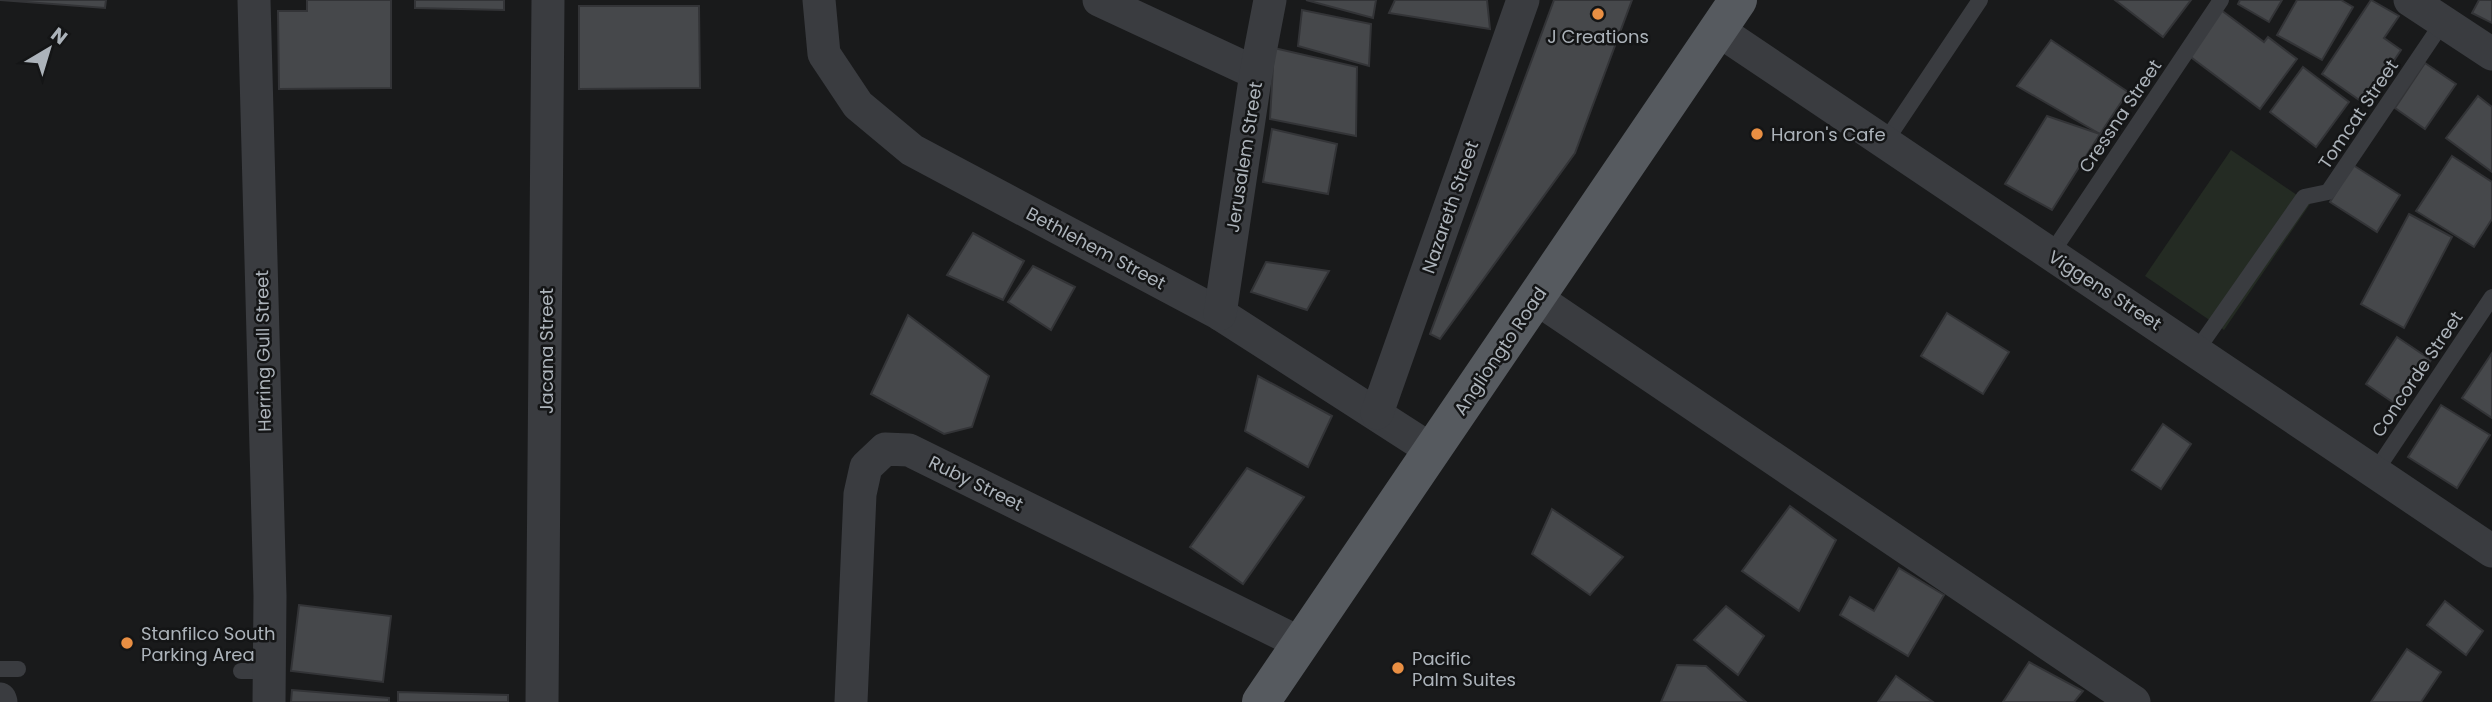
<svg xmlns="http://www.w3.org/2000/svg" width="2492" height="702" font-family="Poppins,sans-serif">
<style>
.green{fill:#242b23}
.building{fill:#46484b;stroke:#333437;stroke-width:2}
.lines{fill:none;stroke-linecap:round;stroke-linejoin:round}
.service{stroke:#3a3c40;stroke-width:16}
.minor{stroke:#3a3c40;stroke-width:33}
.primary{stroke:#565a5f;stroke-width:38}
.poi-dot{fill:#e98f43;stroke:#141516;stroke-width:2.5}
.labels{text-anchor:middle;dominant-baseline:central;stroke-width:5;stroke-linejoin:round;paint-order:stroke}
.poi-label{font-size:18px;fill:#acb3ba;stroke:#141516;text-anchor:start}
.street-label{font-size:18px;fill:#acb3ba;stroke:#141516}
</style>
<rect width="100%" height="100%" fill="#191a1b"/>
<!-- green -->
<path class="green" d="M2231,150L2310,204L2224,330L2145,276Z"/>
<!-- building -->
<g class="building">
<path d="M0,0H106L105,8Z"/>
<path d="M307,0H391V88L279,89L278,11H307Z"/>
<path d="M415,0H504V10L415,8Z"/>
<path d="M1306,0H1376L1373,18Z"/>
<path d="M1395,0H1487L1490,29L1389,13Z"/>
<path d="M1554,0H1632L1575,153L1440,339L1430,334Z"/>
<path d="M2115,0H2191L2163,37Z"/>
<path d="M2240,0H2282L2269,22L2238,4Z"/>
<path d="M2297,0H2341L2353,7L2322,60L2277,35Z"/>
<path d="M2371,0L2399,16L2384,38L2401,50L2365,104L2322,74Z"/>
<path d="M2479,0H2492V23L2472,13Z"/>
<path d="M579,6H699L700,88L579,89Z"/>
<path d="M1302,10L1371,24L1369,66L1298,46Z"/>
<path d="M2221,10L2264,42L2268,37L2297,59L2260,109L2188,55Z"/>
<path d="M2051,40L2128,92L2100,134L2017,86Z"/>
<path d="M1274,48L1357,67L1356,136L1270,119Z"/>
<path d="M2425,63L2456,84L2425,129L2395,108Z"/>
<path d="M2303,67L2349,102L2316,147L2270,112Z"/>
<path d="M2478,96L2492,107V172L2446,138Z"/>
<path d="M2047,116L2100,134L2052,210L2005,184Z"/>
<path d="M1272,129L1337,144L1328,194L1263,182Z"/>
<path d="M2452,156L2492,182V219L2474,247L2416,211Z"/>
<path d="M2353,165L2400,195L2377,232L2330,202Z"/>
<path d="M2409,214L2452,237L2404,328L2361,304Z"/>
<path d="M973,233L1024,261L1003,300L947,275Z"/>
<path d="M1266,262L1329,271L1307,310L1251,292Z"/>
<path d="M1033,266L1075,287L1051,330L1008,302Z"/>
<path d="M1947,313L2009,352L1983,394L1921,356Z"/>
<path d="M908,315L989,376L972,427L944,434L871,394Z"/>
<path d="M2397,337L2431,360L2400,407L2366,384Z"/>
<path d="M2492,353V418L2462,398Z"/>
<path d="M1258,376L1332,416L1308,467L1245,431Z"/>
<path d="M2441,405L2490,435L2457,488L2408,457Z"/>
<path d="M2163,424L2191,444L2161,489L2132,470Z"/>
<path d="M1247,468L1304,497L1243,584L1190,547Z"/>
<path d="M1790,506L1836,540L1799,611L1742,571Z"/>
<path d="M1552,509L1623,557L1590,595L1532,554Z"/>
<path d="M1899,568L1944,595L1908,656L1840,615L1850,597L1874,611Z"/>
<path d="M2445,601L2483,631L2466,655L2427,625Z"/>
<path d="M299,605L391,616L383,682L291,671Z"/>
<path d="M1726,606L1764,636L1738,675L1694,640Z"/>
<path d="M2407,649L2441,672L2421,702H2371Z"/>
<path d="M2029,662L2083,691L2074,702H2003Z"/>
<path d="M1677,665L1706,666L1746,702H1661Z"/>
<path d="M1896,676L1933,702H1878Z"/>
<path d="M292,690L389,698V702H291Z"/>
<path d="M398,692L508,695V702H398Z"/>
</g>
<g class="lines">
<!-- service -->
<g class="service">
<path d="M1885,142L1980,0"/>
<path d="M2051,254L2221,0"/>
<path d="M2197,350L2304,197L2328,192L2443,22"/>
<path d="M2375,472L2492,297"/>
<path d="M0,669H18"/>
<path d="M241,671H269"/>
</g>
<!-- minor -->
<g class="minor">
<path d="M254,0L270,596L269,702"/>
<path d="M819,0L824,54L858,105L912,150L1220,314L1433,451"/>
<path d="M1099,0L1256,73"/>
<path d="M2410,0L2492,54"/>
<path d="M1718,30L2492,551"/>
<path d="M1536,298L2134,702"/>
<path d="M1220,314L1256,73L1270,0"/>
<path d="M1377,413L1523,0"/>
<path d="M0,699L1,702"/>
<path d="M542,702L548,0"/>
<path d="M851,702L860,494L866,467L885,449L909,450L1300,643"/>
</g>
<!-- primary -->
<path class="primary" d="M1261,702L1738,0"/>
</g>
<!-- markers -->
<g class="poi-dot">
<circle cx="1598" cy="14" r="7"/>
<circle cx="1757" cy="134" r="7"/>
<circle cx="127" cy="643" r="7"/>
<circle cx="1398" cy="668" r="7"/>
</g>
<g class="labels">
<!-- poi labels -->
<g class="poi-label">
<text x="1598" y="36" text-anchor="middle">J Creations</text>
<text x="1771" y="134">Haron's Cafe</text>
<text x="141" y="633">Stanfilco South<tspan x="141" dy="21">Parking Area</tspan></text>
<text x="1412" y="658">Pacific<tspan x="1412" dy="21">Palm Suites</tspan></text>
</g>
<!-- street labels -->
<g class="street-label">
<text transform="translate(2358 114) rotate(-56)">Tomcat Street</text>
<text transform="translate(2120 116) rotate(-56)">Cressna Street</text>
<text transform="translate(1244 157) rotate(-81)">Jerusalem Street</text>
<text transform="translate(1450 207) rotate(-71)">Nazareth Street</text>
<text transform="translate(1096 248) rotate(28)">Bethlehem Street</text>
<text transform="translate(2105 290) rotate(33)">Viggens Street</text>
<text transform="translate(263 351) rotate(-91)">Herring Gull Street</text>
<text transform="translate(546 351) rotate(-90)">Jacana Street</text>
<text transform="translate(1500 351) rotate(-56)">Angliongto Road</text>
<text transform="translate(2417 374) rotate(-56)">Concorde Street</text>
<text transform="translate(976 483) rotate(26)">Ruby Street</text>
</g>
</g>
<!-- north arrow -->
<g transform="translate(49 49) rotate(38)" stroke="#141516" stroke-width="5" paint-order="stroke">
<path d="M0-5L12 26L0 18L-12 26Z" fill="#acb3ba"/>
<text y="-10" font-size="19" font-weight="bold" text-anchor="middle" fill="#acb3ba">N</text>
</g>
</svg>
